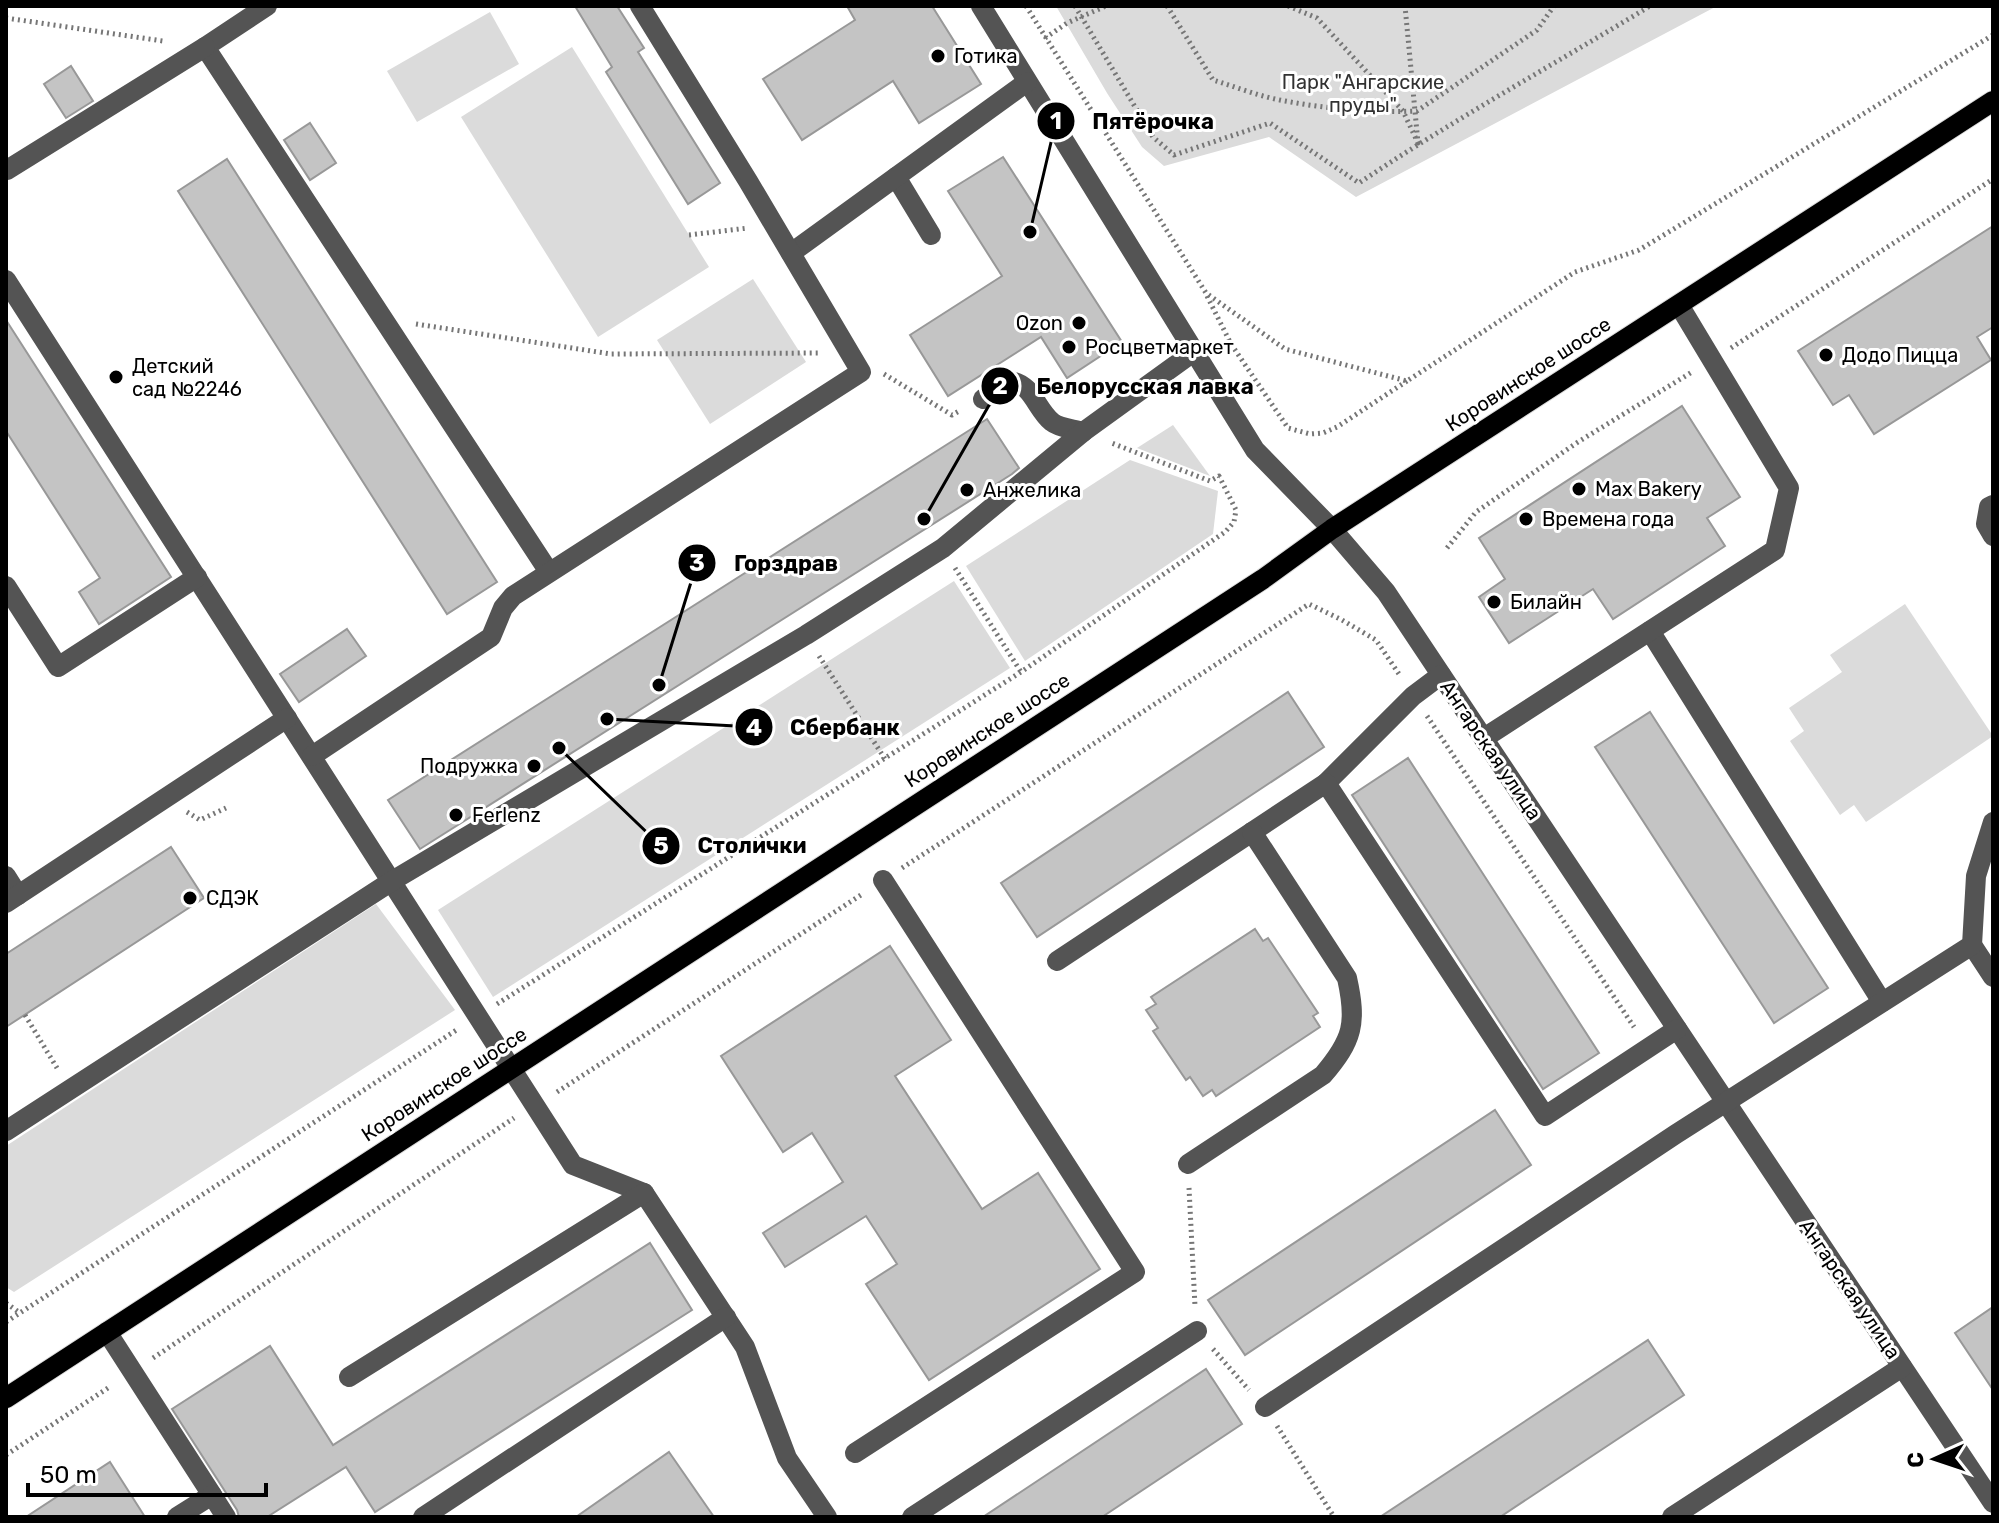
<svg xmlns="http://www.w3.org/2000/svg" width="1999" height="1523" font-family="Rubik,sans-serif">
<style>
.green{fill:#dbdbdb}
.building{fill:#c4c4c4;stroke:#989898;stroke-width:2}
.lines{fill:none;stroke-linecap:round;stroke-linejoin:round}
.major-casing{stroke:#dbdbdb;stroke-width:22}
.path{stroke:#767676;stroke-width:5;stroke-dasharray:2 4;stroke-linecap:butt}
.minor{stroke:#545454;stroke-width:20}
.major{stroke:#000;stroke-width:20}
.poi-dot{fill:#000;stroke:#fff;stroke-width:3}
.labels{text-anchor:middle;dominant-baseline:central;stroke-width:6;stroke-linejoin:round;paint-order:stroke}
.poi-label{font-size:20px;fill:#000;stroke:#fff;text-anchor:start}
.park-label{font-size:20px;fill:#323232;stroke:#fff}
.street-label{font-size:20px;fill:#000;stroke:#fff}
.leader{fill:none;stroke:#000;stroke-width:3}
.callout-dot{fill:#000;stroke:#fff;stroke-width:3}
.mark-label{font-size:24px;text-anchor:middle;font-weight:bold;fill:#fff}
.callout-label{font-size:22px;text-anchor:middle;font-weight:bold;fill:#000;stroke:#fff;stroke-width:6;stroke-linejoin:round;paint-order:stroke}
</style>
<rect width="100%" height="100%" fill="#fff"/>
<!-- green -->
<g class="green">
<path d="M1056,6H1717L1356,197L1269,137L1164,166L1142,147L1107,93Z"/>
<path d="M490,12L519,64L417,122L387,71Z"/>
<path d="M572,47L709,267L598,337L461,117Z"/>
<path d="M753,279L806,362L710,424L657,340Z"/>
<path d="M1173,425L1210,476L1137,448Z"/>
<path d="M1130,460L1218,491L1213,534L1025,661L966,566Z"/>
<path d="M954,581L1010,668L493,997L438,910Z"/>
<path d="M1905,604L1993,736L1866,822L1854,805L1840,815L1790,741L1804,731L1789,708L1842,672L1830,655Z"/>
<path d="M376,904L455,1010L14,1292L6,1287V1146Z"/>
</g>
<!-- building -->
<g class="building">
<path d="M575,6H617L644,48L638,52L720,183L688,204L606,72L612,67Z"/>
<path d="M847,6H932L981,84L919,123L893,81L802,140L763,79L855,20Z"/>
<path d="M71,66L93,101L66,118L44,84Z"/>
<path d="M310,123L336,163L310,180L284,140Z"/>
<path d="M1003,157L1122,342L1067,378L1041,337L948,396L910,335L1002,276L948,191Z"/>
<path d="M227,159L497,582L447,614L178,191Z"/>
<path d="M1993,226V327L1977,337L1991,360L1874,434L1849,395L1833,405L1798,351Z"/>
<path d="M6,320L171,577L99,624L79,592L100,578L6,431Z"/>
<path d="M1682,406L1740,497L1707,518L1725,546L1613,619L1593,589L1509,643L1479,597L1505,579L1479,538Z"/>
<path d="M987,419L1019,468L1012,474L420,849L388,800Z"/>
<path d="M347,629L366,656L299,702L280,674Z"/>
<path d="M1288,692L1324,747L1037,937L1001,883Z"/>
<path d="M1650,712L1828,988L1774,1023L1595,747Z"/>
<path d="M1408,758L1599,1053L1543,1089L1352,795Z"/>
<path d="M171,847L204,898L6,1027V954Z"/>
<path d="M1255,929L1263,941L1268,938L1318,1013L1313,1016L1320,1027L1216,1096L1212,1090L1203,1096L1190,1077L1186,1080L1153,1031L1158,1028L1146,1010L1156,1004L1151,997Z"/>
<path d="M890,946L951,1040L895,1076L982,1209L1038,1173L1100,1269L929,1380L866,1284L897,1264L866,1216L785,1267L763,1233L843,1182L812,1133L783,1152L721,1056Z"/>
<path d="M1495,1110L1531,1165L1245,1355L1208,1300Z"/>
<path d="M650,1243L692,1310L375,1512L346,1467L267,1517H239L237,1510L172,1409L270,1346L333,1445Z"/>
<path d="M1993,1307V1390L1955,1333Z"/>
<path d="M1648,1340L1684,1395L1500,1517H1380Z"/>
<path d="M1206,1369L1242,1424L1102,1517H983Z"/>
<path d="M669,1452L714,1517H576Z"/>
<path d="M110,1462L145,1517H26Z"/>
</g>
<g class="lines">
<!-- major casing -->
<g class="major-casing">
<path id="major" d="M6,1398L1263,579L1332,529L1993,101"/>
</g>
<!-- path -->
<g class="path">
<path d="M1026,6L1206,293L1285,349L1407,381L1575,272L1639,250L1993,35"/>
<path d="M1075,6L1153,137L1174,155L1270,123L1359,183C1453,120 1553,65 1650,6"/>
<path d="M1167,6L1213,80C1236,87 1261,97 1285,101C1328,109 1373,113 1417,111L1537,30L1554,6"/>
<path d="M1288,6L1317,18L1403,111L1418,143L1405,6"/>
<path d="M6,18L163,41"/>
<path d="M1045,38L1067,23L1106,6"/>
<path d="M689,235L748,228"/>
<path d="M1207,296L1231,344L1288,428L1310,434L1323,433L1337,427L1407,381"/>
<path d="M416,324L611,354L820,353"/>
<path d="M1731,348L1993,179"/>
<path d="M884,374L952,415L961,410"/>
<path d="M1447,548L1476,512L1578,442L1692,372"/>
<path d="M955,568L1021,672"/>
<path d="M819,656L885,759"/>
<path d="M1427,716L1634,1027"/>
<path d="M187,812L200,820L226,808"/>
<path d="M902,868L1309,604L1342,620L1376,640L1399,674"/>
<path d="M497,1004L1021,672L1225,532L1234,522L1236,510L1219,476L1210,481L1109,442"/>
<path d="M25,1015L57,1068"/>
<path d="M557,1092L864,893"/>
<path d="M1189,1188L1195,1306"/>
<path d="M6,1303L20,1313"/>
<path d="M6,1322L458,1029"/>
<path d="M1213,1349L1249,1390"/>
<path d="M153,1358L514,1118"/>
<path d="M1277,1426L1334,1517"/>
<path d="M6,1455L111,1386"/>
</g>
<!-- minor -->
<g class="minor">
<path d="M267,6L205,47L549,572"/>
<path d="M981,6L1255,450L1332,529L1386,592L1993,1503"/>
<path d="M6,168L7,170L205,47"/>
<path d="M896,177L931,235"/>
<path d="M791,253L1027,82"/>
<path d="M6,280L573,1165L644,1193L745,1347L787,1458L827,1517"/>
<path d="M983,399L1011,381C1033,385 1036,409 1052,422C1059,428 1074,429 1083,432"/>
<path d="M1993,505L1989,507L1986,524L1993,536"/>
<path d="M6,586L58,667L197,577"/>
<path d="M1650,631L1882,1002"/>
<path d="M1484,738L1775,550L1789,488L1679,305"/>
<path d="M312,756L491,637L503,608L513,596L861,372L748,181L640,6"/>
<path d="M1326,783L1413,696L1441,675"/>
<path d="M6,876L18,895"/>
<path d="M6,903L287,718"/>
<path d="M1972,945L1993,977"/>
<path d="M1057,961L1326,783L1545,1116L1677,1029"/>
<path d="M6,1131L392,881L806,635L943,548L1083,432L1195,351"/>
<path d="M1188,1164L1323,1075C1353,1040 1357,1023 1347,978L1252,832"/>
<path d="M107,1332L212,1495L177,1517"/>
<path d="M349,1377L644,1193"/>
<path d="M1265,1407L1676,1134L1972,945L1976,876L1993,822"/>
<path d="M855,1453L1135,1272L883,880"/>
<path d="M212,1495L226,1517"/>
<path d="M423,1517L726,1317"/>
<path d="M912,1517L1197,1331"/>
<path d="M1672,1517L1902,1367"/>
</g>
<!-- major -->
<use href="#major" class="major"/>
</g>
<!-- markers -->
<g class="poi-dot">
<circle cx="938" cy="56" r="8"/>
<circle cx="1079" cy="323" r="8"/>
<circle cx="1069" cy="347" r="8"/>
<circle cx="1826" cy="355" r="8"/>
<circle cx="116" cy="377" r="8"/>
<circle cx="1579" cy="489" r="8"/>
<circle cx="967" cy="490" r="8"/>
<circle cx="1526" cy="519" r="8"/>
<circle cx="1494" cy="602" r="8"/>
<circle cx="534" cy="766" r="8"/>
<circle cx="456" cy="815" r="8"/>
<circle cx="190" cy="898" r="8"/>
</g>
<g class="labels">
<!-- poi labels -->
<g class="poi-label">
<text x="954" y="56">Готика</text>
<text x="1063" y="323" text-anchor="end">Ozon</text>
<text x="1085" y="347">Росцветмаркет</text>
<text x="1842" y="355">Додо Пицца</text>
<text x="132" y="366">Детский<tspan x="132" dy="23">сад №2246</tspan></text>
<text x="1595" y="489">Max Bakery</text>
<text x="983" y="490">Анжелика</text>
<text x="1542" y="519">Времена года</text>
<text x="1510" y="602">Билайн</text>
<text x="518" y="766" text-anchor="end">Подружка</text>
<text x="472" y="815">Ferlenz</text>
<text x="206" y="898">СДЭК</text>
</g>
<!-- park labels -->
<g class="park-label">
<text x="1363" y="82">Парк "Ангарские<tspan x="1363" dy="23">пруды"</tspan></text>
</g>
<!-- street labels -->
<g class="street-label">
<text transform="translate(1528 374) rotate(-33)">Коровинское шоссе</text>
<text transform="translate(987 730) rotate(-33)">Коровинское шоссе</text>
<text transform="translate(1491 750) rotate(56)">Ангарская улица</text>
<text transform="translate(444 1084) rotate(-33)">Коровинское шоссе</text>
<text transform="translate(1850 1289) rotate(56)">Ангарская улица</text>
</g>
</g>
<!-- callouts -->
<path class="leader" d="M1030 232L1056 121M924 519L1000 386M659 685L697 563M607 719L754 727M559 748L661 846"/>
<g class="callout-dot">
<circle cx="1030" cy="232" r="8"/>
<circle cx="924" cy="519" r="8"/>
<circle cx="659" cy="685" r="8"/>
<circle cx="607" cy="719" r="8"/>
<circle cx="559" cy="748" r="8"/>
<circle cx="1056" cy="121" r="20"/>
<circle cx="1000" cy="386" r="20"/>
<circle cx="697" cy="563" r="20"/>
<circle cx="754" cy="727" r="20"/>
<circle cx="661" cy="846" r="20"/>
</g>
<g class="mark-label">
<text x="1056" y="129">1</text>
<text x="1000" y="394">2</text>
<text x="697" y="571">3</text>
<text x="754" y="736">4</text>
<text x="661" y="854">5</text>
</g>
<g class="callout-label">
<text x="1153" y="129">Пятёрочка</text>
<text x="1145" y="394">Белорусская лавка</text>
<text x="786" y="571">Горздрав</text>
<text x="845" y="735">Сбербанк</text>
<text x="752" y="853">Столички</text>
</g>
<!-- border -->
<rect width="1999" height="1523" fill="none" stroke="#000000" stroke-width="16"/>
<!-- north arrow -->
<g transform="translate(1935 1459) rotate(267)" stroke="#ffffff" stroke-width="6" paint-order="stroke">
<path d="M0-6L14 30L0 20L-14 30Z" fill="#000000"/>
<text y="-12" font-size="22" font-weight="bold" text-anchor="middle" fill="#000000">С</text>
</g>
<!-- scale -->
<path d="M28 1483v12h238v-12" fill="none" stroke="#000000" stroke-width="4"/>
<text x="40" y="1483" font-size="24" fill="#000000" stroke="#ffffff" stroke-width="6" paint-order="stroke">50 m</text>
</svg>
